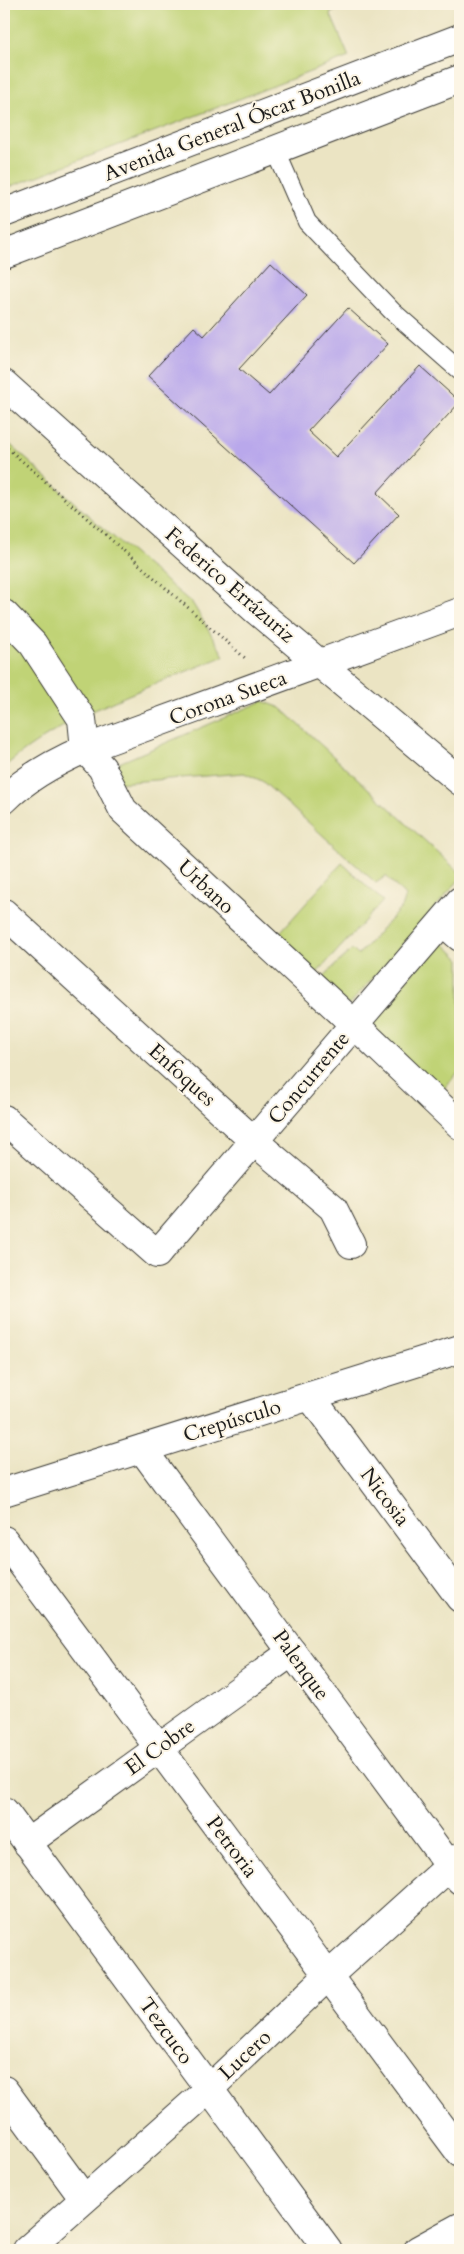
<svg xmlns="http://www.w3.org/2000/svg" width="464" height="2254" font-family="Cardo,serif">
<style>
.green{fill:#c0d376;stroke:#6e7849}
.building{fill:#b9a8eb}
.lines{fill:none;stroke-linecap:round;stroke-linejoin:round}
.lane-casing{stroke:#3b3a35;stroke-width:20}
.street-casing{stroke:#3b3a35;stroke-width:30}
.secondary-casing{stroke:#3b3a35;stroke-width:30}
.path{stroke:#3b3a35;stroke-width:3;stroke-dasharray:1 4;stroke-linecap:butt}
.lane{stroke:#fff;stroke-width:18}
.street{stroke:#fff;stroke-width:28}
.secondary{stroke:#fff;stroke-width:28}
.labels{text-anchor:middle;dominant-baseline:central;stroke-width:4;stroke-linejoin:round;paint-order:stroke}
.street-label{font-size:21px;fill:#1c1c1c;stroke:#fcf5e5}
</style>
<rect width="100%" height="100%" fill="#fcf5e5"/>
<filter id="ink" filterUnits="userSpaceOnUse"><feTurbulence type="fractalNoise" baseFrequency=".02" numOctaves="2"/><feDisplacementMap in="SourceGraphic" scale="10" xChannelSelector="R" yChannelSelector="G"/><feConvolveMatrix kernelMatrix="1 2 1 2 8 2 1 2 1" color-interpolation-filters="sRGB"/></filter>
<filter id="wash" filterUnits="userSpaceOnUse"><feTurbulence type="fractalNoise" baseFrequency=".0096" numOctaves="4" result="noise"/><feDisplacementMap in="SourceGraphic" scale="20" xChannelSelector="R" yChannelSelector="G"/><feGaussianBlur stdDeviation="1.12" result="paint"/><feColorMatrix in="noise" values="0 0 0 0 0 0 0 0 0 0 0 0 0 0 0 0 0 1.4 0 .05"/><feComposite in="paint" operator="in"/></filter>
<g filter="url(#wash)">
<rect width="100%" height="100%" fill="#ebe4c3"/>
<!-- green -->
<g class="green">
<path d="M4,4H354L330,13L349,57L4,189Z"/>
<path d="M460,110V133L452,113Z"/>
<path d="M4,439L98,524L193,604L224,656C149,688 67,713 4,767V631L20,614L4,599Z"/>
<path d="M263,701L281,708L460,873V879L349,1005L319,981L352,949L358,955L401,908L405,896L386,876L376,883L262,781L244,773L117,783L112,766Z"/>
<path d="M342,863L383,901L316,974L274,939Z"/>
<path d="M441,941L460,959V1070L440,1093L365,1025Z"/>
</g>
<g id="blocks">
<!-- building -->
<path class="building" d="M271,262L307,295L239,369L269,395L348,308L388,344L308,431L336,457L420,366L460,402L377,493L399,514L354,563L148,376L194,327L204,336Z"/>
</g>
</g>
<g filter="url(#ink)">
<use href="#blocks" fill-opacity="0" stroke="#3b3a35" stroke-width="1"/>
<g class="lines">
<!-- lane casing -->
<g class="lane-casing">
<path id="lane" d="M276,151L307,222L392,311L460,371"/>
</g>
<!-- street casing -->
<g class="street-casing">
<g id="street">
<path d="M4,614L33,644L82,719L85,749L102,768L123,810L354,1024L460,1125"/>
<path d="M4,913L255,1142L333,1208L351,1244"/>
<path d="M443,922L460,937"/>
<path d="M4,1119L157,1254L460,901"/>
<path d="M310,1396L460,1598"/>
<path d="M142,1449L460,1880"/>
<path d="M4,1492L460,1349"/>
<path d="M4,1540L460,2153"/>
<path d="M4,1811L328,2250"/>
<path d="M27,1843L292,1652"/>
<path d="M4,2090L84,2199"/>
<path d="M27,2250L209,2089L328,1976L460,1857"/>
<path d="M418,2250L460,2227"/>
</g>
</g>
<!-- secondary casing -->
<g class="secondary-casing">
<g id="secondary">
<path d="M4,213L460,38"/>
<path d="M4,254L460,79"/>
<path d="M4,384L257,611L460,781"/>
<path d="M4,800C27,777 55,762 85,749L460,612"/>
</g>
</g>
<!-- path -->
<path class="path" d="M4,445L245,658"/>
<!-- lane -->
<use href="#lane" class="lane"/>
<!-- street -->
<use href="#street" class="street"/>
<!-- secondary -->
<use href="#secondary" class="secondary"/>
</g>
</g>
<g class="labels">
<!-- street labels -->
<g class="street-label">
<text transform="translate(232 126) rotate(-21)">Avenida General Óscar Bonilla</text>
<text transform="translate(230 585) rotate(41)">Federico Errázuriz</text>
<text transform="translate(228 698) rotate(-20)">Corona Sueca</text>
<text transform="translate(206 887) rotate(43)">Urbano</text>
<text transform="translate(182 1075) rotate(42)">Enfoques</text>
<text transform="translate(309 1078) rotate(-50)">Concurrente</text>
<text transform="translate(232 1421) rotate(-17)">Crepúsculo</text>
<text transform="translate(385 1497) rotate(53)">Nicosia</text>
<text transform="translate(301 1665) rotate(54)">Palenque</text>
<text transform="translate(160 1747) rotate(-36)">El Cobre</text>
<text transform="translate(232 1847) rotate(53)">Petroria</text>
<text transform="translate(166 2031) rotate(54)">Tezcuco</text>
<text transform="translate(245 2055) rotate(-43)">Lucero</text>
</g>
</g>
<!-- margin -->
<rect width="464" height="2254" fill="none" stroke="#fcf5e5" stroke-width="20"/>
</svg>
